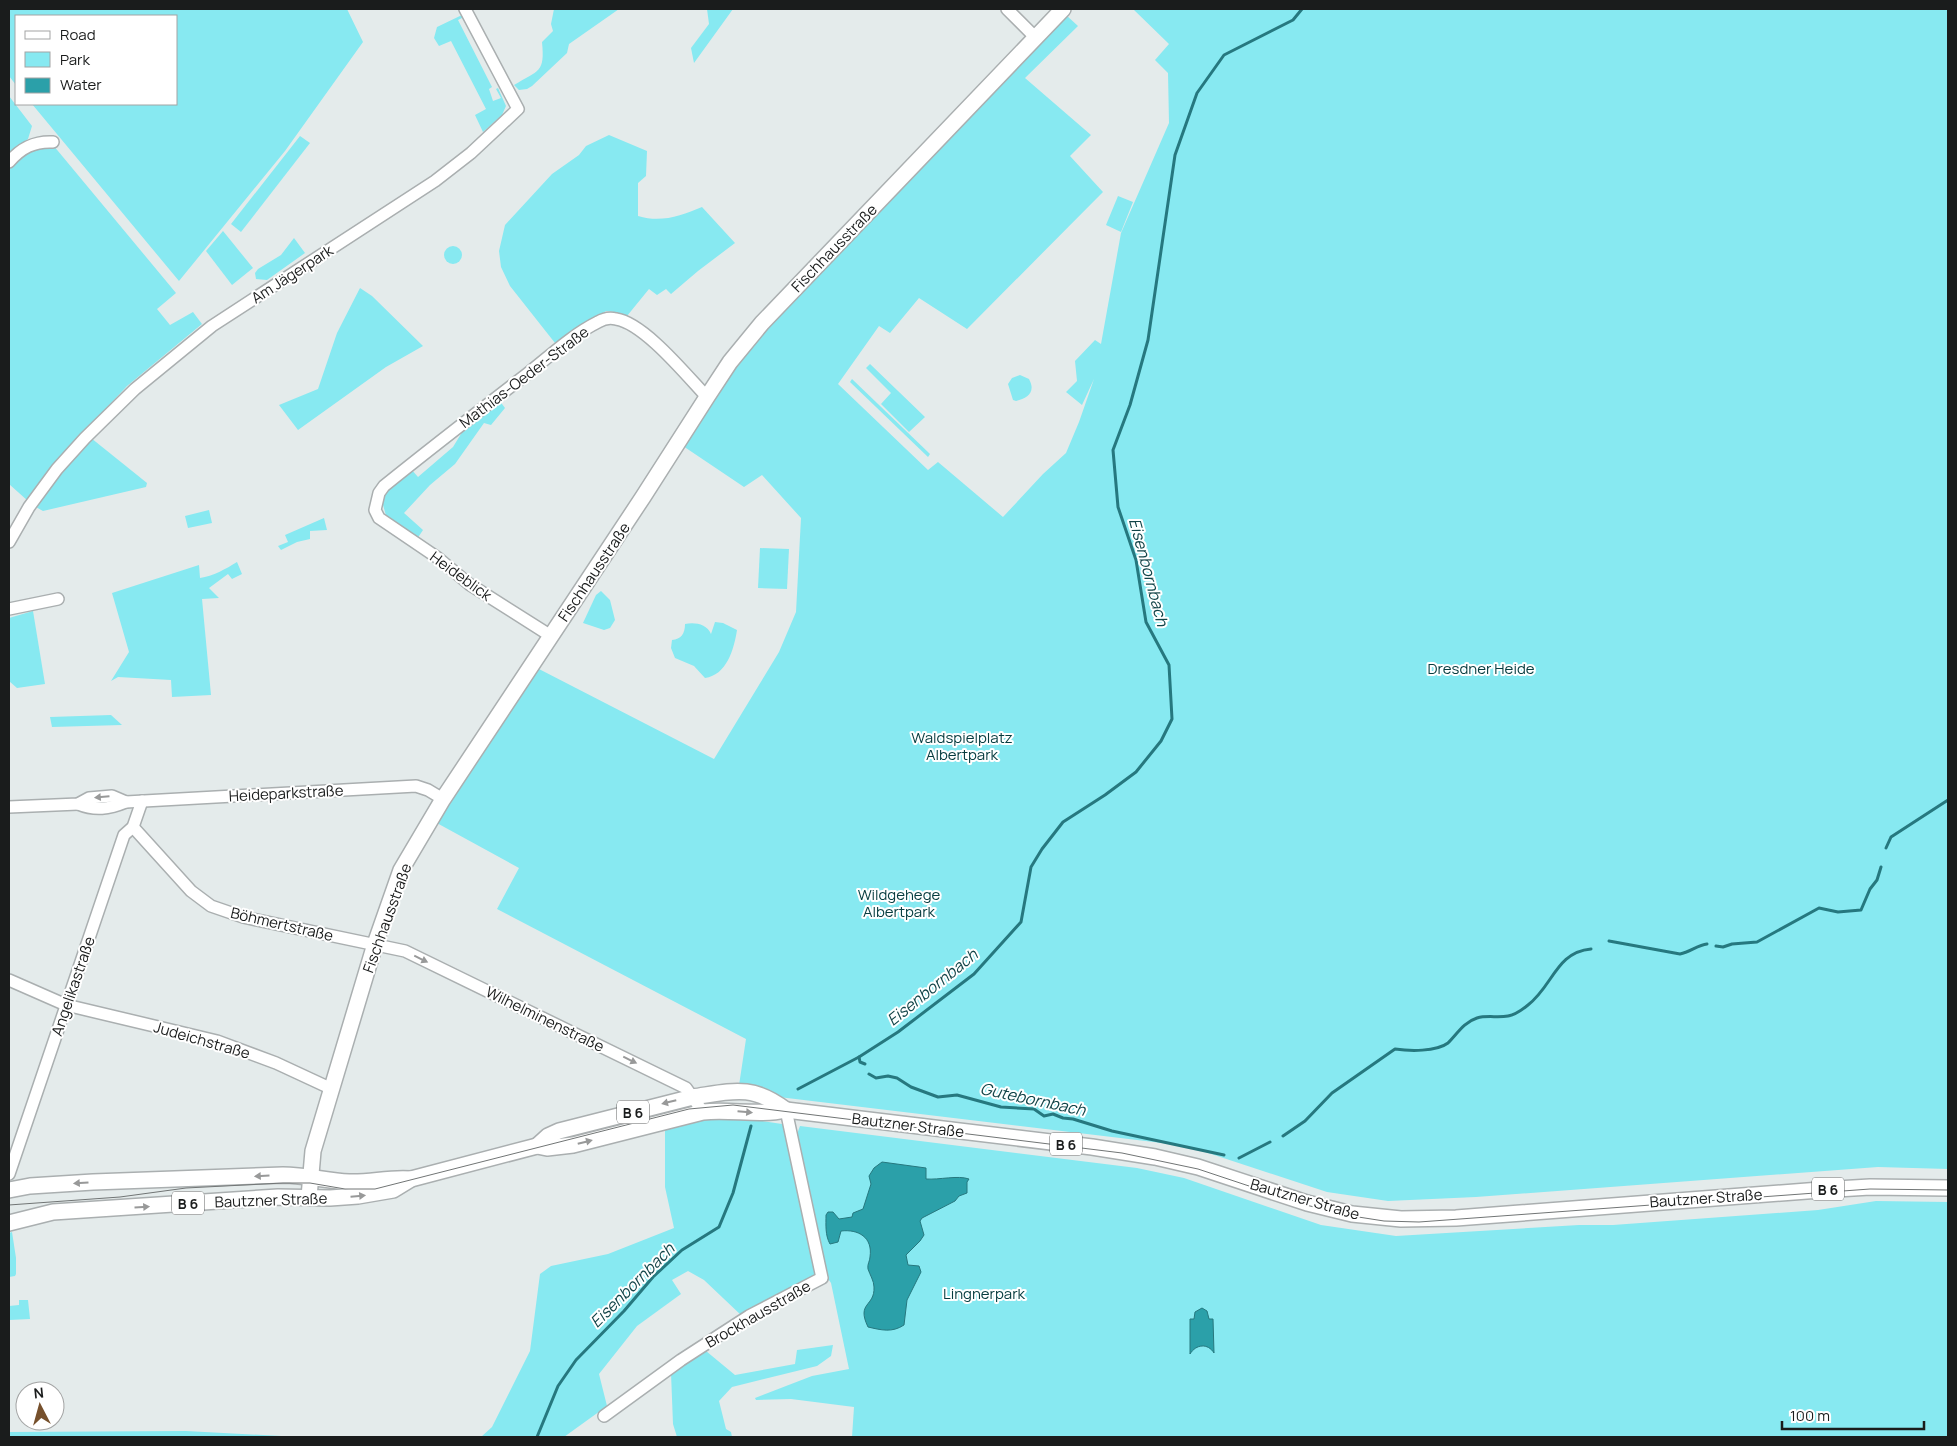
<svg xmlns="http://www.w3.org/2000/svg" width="1957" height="1446" font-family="Manrope,sans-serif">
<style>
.green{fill:#87e9f1}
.water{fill:#2ba0a9;stroke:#26787f}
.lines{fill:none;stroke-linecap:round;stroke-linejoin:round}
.stream{stroke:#26787f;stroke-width:3}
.minor-casing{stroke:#aaafb0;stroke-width:14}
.major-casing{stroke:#aaafb0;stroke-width:18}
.minor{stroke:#fff;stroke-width:11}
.major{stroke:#fff;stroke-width:15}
.tram{stroke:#717575;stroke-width:1}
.oneway{fill:#989999}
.labels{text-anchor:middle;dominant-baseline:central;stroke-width:4;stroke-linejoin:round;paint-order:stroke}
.shield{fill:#fff;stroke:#5f6060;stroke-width:1}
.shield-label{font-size:14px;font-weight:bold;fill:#1a1c1c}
.street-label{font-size:15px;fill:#1a1c1c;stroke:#fff}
.park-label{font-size:15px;fill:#063c3f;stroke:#fff}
.water-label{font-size:16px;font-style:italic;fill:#124448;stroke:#fff}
</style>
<rect width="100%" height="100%" fill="#e4ebeb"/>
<!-- green -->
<g class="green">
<path d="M9,9H347L363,42L285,151L179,281L32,104H176V16H16V85L9,76Z"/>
<path d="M554,9H619L569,44L567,53L532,86L527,89L519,90L514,85C539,70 545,73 542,42L553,31L551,24Z"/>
<path d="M707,9H733L694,63L691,48L709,24Z"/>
<path d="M1133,9H1948V1169L1878,1167L1476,1197L1388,1201L1327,1192L1187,1146L738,1092L746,1039L497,909L519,868L435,822L537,668L714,759L779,652L796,612L801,518L762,475L744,487L683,446L750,346L1066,15L1078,26L1025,78L1091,135L1070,156L1103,192L967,329L919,298L890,333L879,326L838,384L928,470L938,462L1003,517L1043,474L1066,453L1079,422L1094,379L1082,405L1066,392L1077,381L1075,361L1095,340L1101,344L1121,233L1169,123L1168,73L1155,60L1169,44Z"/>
<path d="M462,15L464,17L458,20L492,87L489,89L493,101L501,98L496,89L498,88L506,106L502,115L483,132L475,115L486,109L451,41L439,46L434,38L437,27Z"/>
<path d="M9,96L32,126L28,139L15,148L9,156Z"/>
<path d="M609,135L647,151L646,176L638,183V216C661,223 681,216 702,207L735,243L698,271L671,294L666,289L657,295L649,289L627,316L615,312L606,311L555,343L510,286L501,267L499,251L505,225L552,174L579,155L586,146Z"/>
<path d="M300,136L310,143L241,232L231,224Z"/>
<path d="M53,145L176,293L157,309L170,325L193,312L202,324L127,386L84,432L28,501L9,484V169C24,150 28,147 53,145Z"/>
<path d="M1118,196L1133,202L1121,232L1106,225Z"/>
<path d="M223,231L253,268L232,285L206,251Z"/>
<path d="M294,238L305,253L267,280L256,279L255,273L258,269L281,255Z"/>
<circle cx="453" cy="255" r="9"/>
<path d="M360,288L372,296L423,346L386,367L298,430L279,405L318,389L337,333Z"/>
<path d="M870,364L925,417L909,432L881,404L891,393L866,368Z"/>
<path d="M1020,375L1029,379C1036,392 1028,398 1016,401L1013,400L1008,384L1012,378Z"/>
<path d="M852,379L930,454L928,457L850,382Z"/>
<path d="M499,400L505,408L491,425L484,423L455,464L430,485L404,513L423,530L417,539L387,519L383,505V497L386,490L411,469L418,477L453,447L464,429Z"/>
<path d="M91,438L147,483L146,487L43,511L34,506L60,472Z"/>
<path d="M209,510L212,523L188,528L185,516Z"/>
<path d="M324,518L327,530L310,531V539L297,542L281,550L278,546L288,542L285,535Z"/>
<path d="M760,548L789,549L787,589L758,588Z"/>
<path d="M237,562L242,574L232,579L228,574L209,588L219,598L202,599L211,695L172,697L171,680L118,677L111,681L129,652L112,593L199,565L200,578C213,576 226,569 237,562Z"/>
<path d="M601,591L610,600L615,620L610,628L604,630L583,623L596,595Z"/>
<path d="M33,611L45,684L17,688L9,681V618Z"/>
<path d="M715,622L723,623L737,630C734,649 727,675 705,678L694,666L675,658L671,648L672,640C681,639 685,634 685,624C695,622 707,624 711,634Z"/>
<path d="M111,715L122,725L52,727L50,717Z"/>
<path d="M700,1118H742L782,1124L788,1134L818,1275L742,1316L704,1280L688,1271L672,1280L681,1294L637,1326L599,1374L607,1406L564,1437H481L492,1427L530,1351L540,1274L551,1266L608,1254L674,1228L665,1187V1127Z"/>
<path d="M800,1126L1137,1168L1184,1178L1321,1225L1396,1236L1579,1225H1613L1818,1210L1876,1201L1948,1202V1437H852L854,1407L791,1399L756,1400L755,1398L812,1376L849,1369L831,1283L825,1274L797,1134Z"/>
<path d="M12,1232L16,1258V1274L15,1276L9,1277V1233Z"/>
<path d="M19,1300H28L30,1319L9,1320V1306L19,1305Z"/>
<path d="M833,1345L831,1356L817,1366L732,1387L719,1401L726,1429L731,1432L732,1437H677L673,1424L671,1373L706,1351L735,1375L795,1364L797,1350Z"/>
<path d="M186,1431L300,1437H9V1432Z"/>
</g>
<!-- water -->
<g class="water">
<path d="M882,1162L926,1168V1179C939,1180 958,1175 969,1179L967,1182V1193L959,1196L955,1201L922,1218L920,1221L924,1235L920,1241L906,1255L908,1265L919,1266L921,1272L907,1300L904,1325C892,1333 881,1330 868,1327C856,1302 875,1307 874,1287C874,1281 870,1275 868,1269C867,1264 870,1261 870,1257C873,1237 858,1229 841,1231L838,1242L830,1244C825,1235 826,1225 826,1215L828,1212H833L839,1219L852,1217L853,1213L863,1209L871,1184L869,1176L874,1168Z"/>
<path d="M1202,1308L1207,1311L1209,1319H1213L1214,1353C1208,1343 1196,1344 1190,1354V1319H1194L1195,1312Z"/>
</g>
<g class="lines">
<!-- stream -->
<g class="stream">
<path d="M1886,848L1891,837L1948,800"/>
<path d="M1609,941L1680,954C1690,952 1698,945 1707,944"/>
<path d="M1716,946L1723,947L1732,944L1757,942L1819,908L1838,912L1861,910L1870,889L1877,880L1881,867"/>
<path d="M859,1057L860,1062L865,1064"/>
<path d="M869,1074L876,1078L888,1076L897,1078L911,1087L938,1097L957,1095L1001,1107L1034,1109L1044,1116L1053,1114L1063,1118L1073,1119L1112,1131L1224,1155"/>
<path d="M798,1089L859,1057L898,1032L974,974L1021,922L1031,867L1042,849L1063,822L1105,795L1136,772L1161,741L1172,719L1169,665L1146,622L1136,560L1118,507L1113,450L1130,405L1148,340L1175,155L1197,93L1224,55L1293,20L1302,9"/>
<path d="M1283,1136L1305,1121L1332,1093L1395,1049C1409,1051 1436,1052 1448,1043C1457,1034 1464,1022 1477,1018C1487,1015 1498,1018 1508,1016C1514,1015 1523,1009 1528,1005C1553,986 1556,952 1591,949"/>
<path d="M1239,1158L1270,1142"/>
<path d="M537,1437L558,1386L576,1360L624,1311L653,1277L682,1250L719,1227L733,1193L751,1126"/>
</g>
<!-- minor casing -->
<g class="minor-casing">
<g id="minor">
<path d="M1007,9L1036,38"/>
<path d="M9,162C21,148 34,141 53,142"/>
<path d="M9,542L29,507L57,469L85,438L135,389L212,326L435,181L471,153L518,109L465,9"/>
<path d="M9,609L58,599"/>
<path d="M551,636L469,584L438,558L379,518L375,510L379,493L384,486C431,448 479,411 527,374C550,356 572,335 598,322C603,319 609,317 616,319C644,323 687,376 707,397"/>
<path d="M78,804C95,811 109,809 126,802L416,786L428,790L443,799"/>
<path d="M9,807L78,804L89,798L112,796L126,802"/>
<path d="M133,827L191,891L211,906L243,917L405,951L686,1088L703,1112"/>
<path d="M9,980L66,1005L217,1041L276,1063L332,1089"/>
<path d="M9,1174L124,835L133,827L142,801"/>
<path d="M604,1416L681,1360L749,1316L822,1278L786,1110"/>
</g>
</g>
<!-- major casing -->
<g class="major-casing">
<g id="major">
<path d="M537,1146L548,1136L559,1131L693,1097C733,1091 752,1084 786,1110"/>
<path d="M9,1190L30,1186L93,1182L283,1175C306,1175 327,1181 349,1182C370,1183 389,1177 411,1179"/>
<path d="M309,1197L313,1151L375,944L401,870L443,799L643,497L707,397L730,362L762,323L1063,9"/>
<path d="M9,1223L53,1212L278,1197L330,1198L358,1196L393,1190L411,1179L537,1146L547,1148L573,1145L703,1112C731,1109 759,1116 786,1110L1092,1147L1155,1157L1198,1167L1307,1203L1352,1214L1401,1219L1456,1218L1820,1190L1870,1187L1948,1188"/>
</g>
</g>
<!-- minor -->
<use href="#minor" class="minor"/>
<!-- major -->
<use href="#major" class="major"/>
<!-- tram -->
<path class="tram" d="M9,1205L120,1197L186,1188L283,1183H310L345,1189H375L689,1109L733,1105L1122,1153L1198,1169L1306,1205L1352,1216L1384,1221L1419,1222L1870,1189L1948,1190"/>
</g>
<!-- one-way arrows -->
<defs><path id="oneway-solid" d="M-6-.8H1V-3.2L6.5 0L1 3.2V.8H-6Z" transform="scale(1.25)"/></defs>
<g class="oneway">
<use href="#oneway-solid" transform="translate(102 797) rotate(175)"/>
<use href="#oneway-solid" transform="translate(421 959) rotate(26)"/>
<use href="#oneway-solid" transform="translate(630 1060) rotate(26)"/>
<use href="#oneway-solid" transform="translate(669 1102) rotate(166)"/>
<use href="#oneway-solid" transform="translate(745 1112) rotate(5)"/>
<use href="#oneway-solid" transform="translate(585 1142) rotate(-14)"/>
<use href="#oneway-solid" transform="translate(262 1176) rotate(177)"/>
<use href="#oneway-solid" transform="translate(81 1183) rotate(176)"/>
<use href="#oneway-solid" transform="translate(358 1196) rotate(-5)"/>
<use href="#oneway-solid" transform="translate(142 1207) rotate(-4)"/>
</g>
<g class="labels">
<!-- shield labels -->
<g class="shield">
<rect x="617" y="1100.5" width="32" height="23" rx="4"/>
<rect x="1050" y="1132.5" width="32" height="23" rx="4"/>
<rect x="1812" y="1177.5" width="32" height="23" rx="4"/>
<rect x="172" y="1191.5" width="32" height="23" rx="4"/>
</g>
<g class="shield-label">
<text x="633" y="1112">B 6</text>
<text x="1066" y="1144">B 6</text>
<text x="1828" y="1189">B 6</text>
<text x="188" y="1203">B 6</text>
</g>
<!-- street labels -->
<g class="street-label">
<text transform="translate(834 248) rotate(-46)">Fischhausstraße</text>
<text transform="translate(292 274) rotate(-33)">Am Jägerpark</text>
<text transform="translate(524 377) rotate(-37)">Mathias-Oeder-Straße</text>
<text transform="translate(594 572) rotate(-56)">Fischhausstraße</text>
<text transform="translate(461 576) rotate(36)">Heideblick</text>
<text transform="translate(286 793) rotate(-3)">Heideparkstraße</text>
<text transform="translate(387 918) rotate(-70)">Fischhausstraße</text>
<text transform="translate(282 924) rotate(13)">Böhmertstraße</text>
<text transform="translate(73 986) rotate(-71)">Angelikastraße</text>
<text transform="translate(545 1019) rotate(26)">Wilhelminenstraße</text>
<text transform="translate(202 1040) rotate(16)">Judeichstraße</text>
<text transform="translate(908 1125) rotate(7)">Bautzner Straße</text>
<text transform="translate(1706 1198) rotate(-4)">Bautzner Straße</text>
<text transform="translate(1305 1199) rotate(16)">Bautzner Straße</text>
<text transform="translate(271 1200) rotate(-2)">Bautzner Straße</text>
<text transform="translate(758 1314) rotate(-30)">Brockhausstraße</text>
</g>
<!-- park labels -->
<g class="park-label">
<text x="1481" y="668">Dresdner Heide</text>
<text x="962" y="737">Waldspielplatz<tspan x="962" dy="17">Albertpark</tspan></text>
<text x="899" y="894">Wildgehege<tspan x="899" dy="17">Albertpark</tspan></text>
<text x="984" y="1293">Lingnerpark</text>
</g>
<!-- water labels -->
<g class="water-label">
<text transform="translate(1149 572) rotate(75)">Eisenbornbach</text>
<text transform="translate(932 987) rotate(-39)">Eisenbornbach</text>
<text transform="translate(1033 1099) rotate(12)">Gutebornbach</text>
<text transform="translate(632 1285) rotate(-45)">Eisenbornbach</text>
</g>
</g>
<!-- border -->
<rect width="1957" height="1446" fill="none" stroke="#1a1c1c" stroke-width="20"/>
<!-- legend -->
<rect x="15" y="15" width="162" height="90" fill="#ffffff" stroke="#a3a4a4"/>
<rect x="25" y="31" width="25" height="8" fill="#ffffff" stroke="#a3a4a4"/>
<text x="60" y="40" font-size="15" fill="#1a1c1c">Road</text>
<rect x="25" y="52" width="25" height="15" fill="#87e9f1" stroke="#a3a4a4"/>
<text x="60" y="65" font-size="15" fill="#1a1c1c">Park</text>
<rect x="25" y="78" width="25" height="15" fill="#2ba0a9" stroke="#a3a4a4"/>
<text x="60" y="90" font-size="15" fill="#1a1c1c">Water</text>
<!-- north arrow -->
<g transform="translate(40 1406) rotate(354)"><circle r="24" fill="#ffffff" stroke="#a3a4a4"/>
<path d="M0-4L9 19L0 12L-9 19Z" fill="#76502c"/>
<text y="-8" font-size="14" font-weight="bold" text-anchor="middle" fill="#1a1c1c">N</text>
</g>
<!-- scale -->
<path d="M1782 1421v8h142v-8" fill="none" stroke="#1a1c1c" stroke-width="2.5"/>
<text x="1790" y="1421" font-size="15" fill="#1a1c1c" stroke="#ffffff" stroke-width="4" paint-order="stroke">100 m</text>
</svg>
